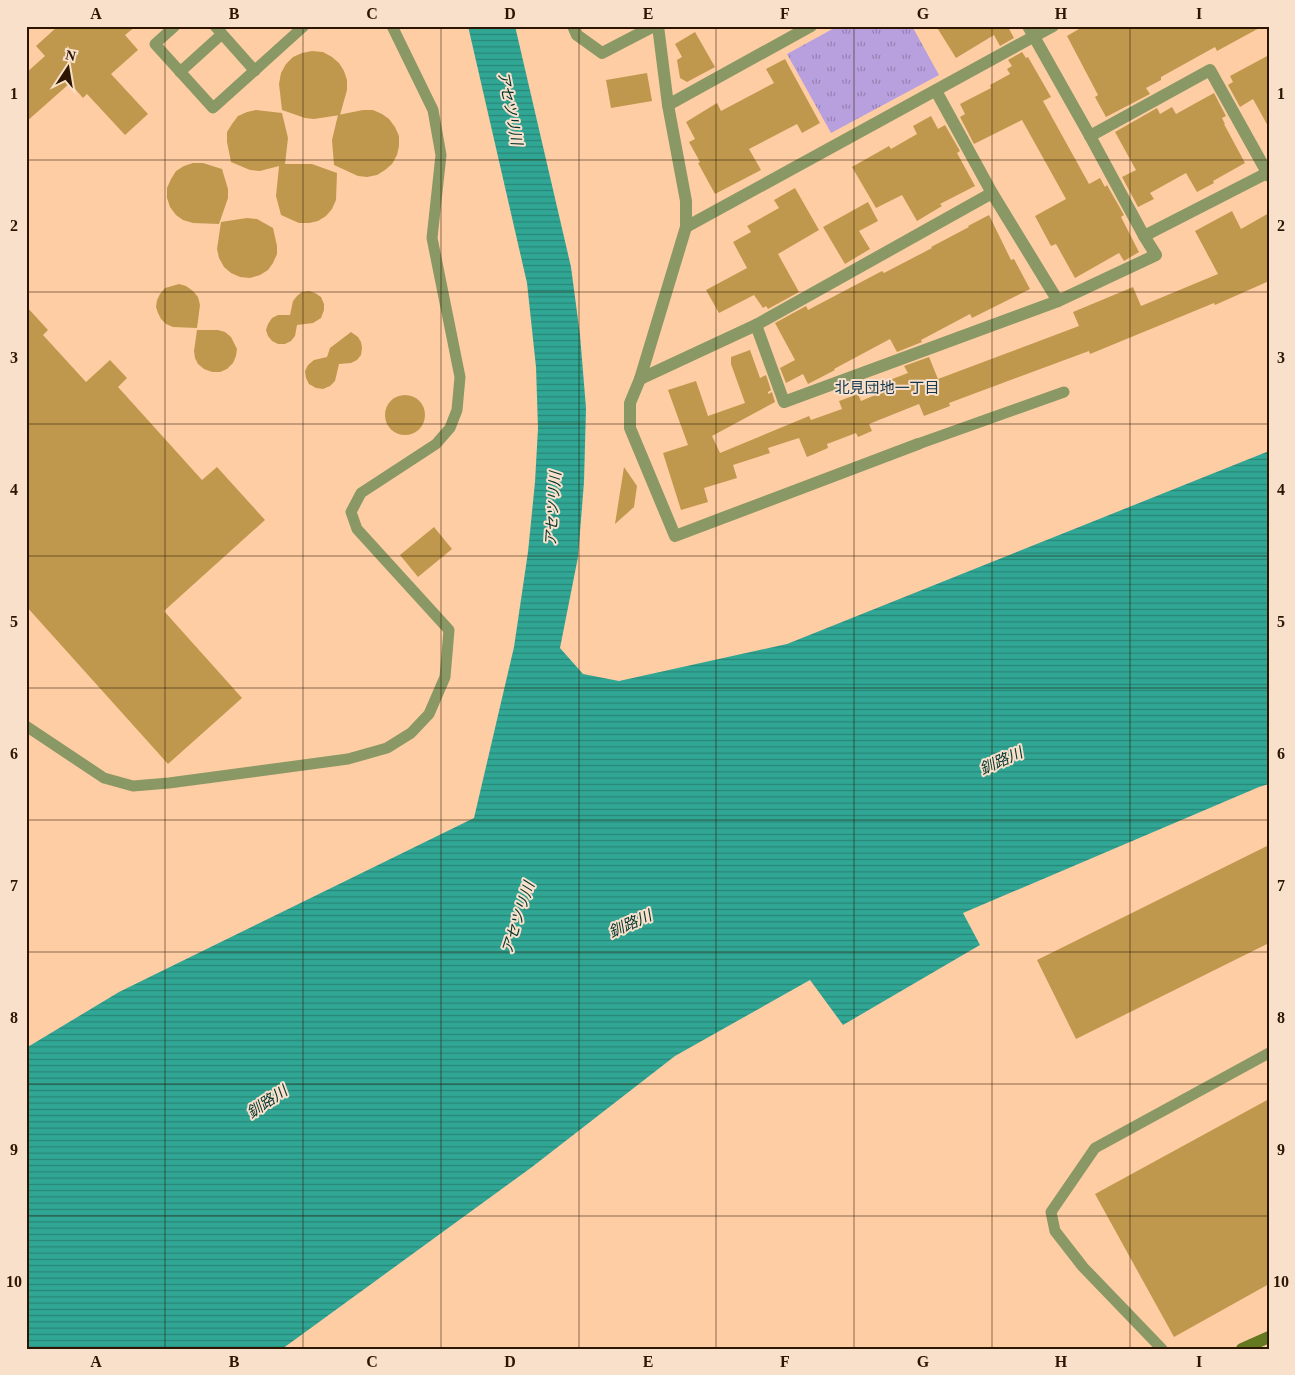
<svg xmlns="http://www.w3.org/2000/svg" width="1295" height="1375" font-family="'Times New Roman','Noto Sans JP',serif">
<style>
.park{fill:url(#park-tufts)}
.water{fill:url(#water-rules)}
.building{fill:#c0984d}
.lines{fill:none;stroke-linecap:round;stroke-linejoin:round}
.lane{stroke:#899864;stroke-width:11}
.street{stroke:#899864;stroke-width:12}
.secondary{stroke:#647822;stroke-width:12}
.grid{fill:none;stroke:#2c1602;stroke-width:1;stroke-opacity:0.55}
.labels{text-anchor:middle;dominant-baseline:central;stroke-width:4;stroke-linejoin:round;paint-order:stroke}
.water-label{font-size:15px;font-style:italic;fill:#00342d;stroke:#f9e0cb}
.neighbourhood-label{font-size:15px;fill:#12374f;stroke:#f9e0cb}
.neatline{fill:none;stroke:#2c1602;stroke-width:2}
.grid-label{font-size:16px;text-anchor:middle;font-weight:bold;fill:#2c1602}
</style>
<defs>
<pattern id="park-tufts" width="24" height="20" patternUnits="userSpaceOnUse" patternTransform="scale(1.25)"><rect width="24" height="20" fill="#b8a0df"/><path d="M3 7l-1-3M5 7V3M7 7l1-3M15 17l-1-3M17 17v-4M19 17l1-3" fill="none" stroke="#9681b3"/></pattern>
<pattern id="water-rules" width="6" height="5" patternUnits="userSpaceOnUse" patternTransform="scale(1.25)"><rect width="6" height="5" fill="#30a695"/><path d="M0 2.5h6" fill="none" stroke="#298677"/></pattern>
</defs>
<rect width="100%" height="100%" fill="#ffcda3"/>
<!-- park -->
<path class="park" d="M838,26H912L939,75L831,133L787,54Z"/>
<!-- water -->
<path class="water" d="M468,26H515L571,267L580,335L586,408L584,482L578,557L560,648L583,674L619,681L787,644L1269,451V784L1259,787L963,913L980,945L843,1025L810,980L675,1056L532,1167L282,1349H26V1048L119,992L474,818L514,647L528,552L535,482L538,428L536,367L527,283Z"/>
<!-- building -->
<g class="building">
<path d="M58,26H136L125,35L138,50L111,74L148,114L125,135L87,94L83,98L70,83L26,122V73L45,56L36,46Z"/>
<path d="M936,26H1009L1008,27L1014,38L1000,46L994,35L956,58Z"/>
<path d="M1084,26H1263L1217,51L1215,47L1161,77V80L1146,88L1150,94L1106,117L1095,97L1098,95L1067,36Z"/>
<path d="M695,32L715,67L687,82L680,78L677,60L682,57L675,44Z"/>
<path d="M312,51L323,52L332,57L339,63L344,71L347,80V90L340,115L314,119L305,118L282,110L279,84L281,73L286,64L293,57L302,53Z"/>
<path d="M1022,52L1026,58L1028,57L1051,97L1043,101L1089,184L1100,178L1105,187L1107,185L1124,215L1121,217L1139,252L1124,261L1119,253L1075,278L1056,244L1051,246L1035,216L1066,199L1022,120L974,144L960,117L965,114L960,104L991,88L990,85L1010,74L1007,69L1012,66L1008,60Z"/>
<path d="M1269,55V128L1253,99L1240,107L1228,85L1233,82L1230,76Z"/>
<path d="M785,59L820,123L802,133L797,124L749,149L761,170L715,194L698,163L700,162L689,142L695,139L686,122L717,103L721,111L774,83L766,69Z"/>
<path d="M647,73L652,101L611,108L606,80Z"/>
<path d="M1214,93L1226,116L1222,118L1225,124H1224L1245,163L1213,181L1214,183L1197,192L1186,173L1150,193L1154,199L1138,207L1122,177L1136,170L1115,132L1157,108L1160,114L1172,107L1176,114Z"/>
<path d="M256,110L282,113L288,138L285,164H312L337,173L336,200L332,209L326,216L318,221L309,223H299L281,215L276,196L279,166L260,171L250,170L231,162L227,142V132L232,124L238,116L247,112Z"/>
<path d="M363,110H373L382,114L389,119L395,127L399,136V146L397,155L392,164L385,170L377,175L367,177L358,176L334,165L332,140L338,115Z"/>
<path d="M931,116L938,129L945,125L960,151L957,153L975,186L940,204L942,206L917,221L902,195L876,208L852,167L889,146L891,149L917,134L913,126Z"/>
<path d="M193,163H203L222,169L228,189V198L219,224L193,223L183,220L176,215L170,207L167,198V188L171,179L176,171L184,166Z"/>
<path d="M795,188L819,230L778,254L799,292L768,309L766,306L763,308L754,295L719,313L706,290L747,268L733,242L751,232L747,226L779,208L774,200Z"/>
<path d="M868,202L878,221L859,231L870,249L845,264L823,227Z"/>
<path d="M1232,211L1241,229L1269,213V281L1215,305L1214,303L1090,354L1089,351L949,403L950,406L924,416L919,404L869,424L872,431L858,437L856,433L827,444L828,448L807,457L799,438L768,448L770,453L733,465L737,478L704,488L708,502L681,510L663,453L688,445L668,390L696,381L708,416L745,403L731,364V357L750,350L760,378L766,375L771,390L768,392V394L772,392L775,402L712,436L720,453L809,416L811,420L842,409L839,401L858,394L861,401L890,389L887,381L908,373L904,366L929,357L938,379L1079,326L1073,312L1133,287L1141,306L1218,274L1195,231Z"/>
<path d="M989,215L1011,260L1014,259L1030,289L972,318L970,314L921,340L922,342L897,352L890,339L834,369L835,370L808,384L803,374L786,383L780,368L795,360L775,323L806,306L808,310L882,271L884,273L932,248L931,247L969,227L968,226Z"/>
<path d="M247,218L257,219L273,228L277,246V254L273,263L268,270L260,275L250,278L240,277L231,273L224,267L219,258L217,249L221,222Z"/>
<path d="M179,284L186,286L193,291L198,297L200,305L197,328L173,327L166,324L161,319L158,313L156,307L157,300L160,294L165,288Z"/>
<path d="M309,291L315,293L321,297L324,304V310L321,318L313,323L297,325L295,336L291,341L285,344H278L272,341L268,336L266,330L268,324L272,318L278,315H290L293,301L297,296L302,292Z"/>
<path d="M26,306L48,330L43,335L86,382L110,360L127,378L118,387L202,480L217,467L265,520L164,611L242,698L168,764L26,606Z"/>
<path d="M197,330H218L225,332L231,337L237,349L236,356L233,363L227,369L220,372H212L204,369L198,364L195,358L194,351Z"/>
<path d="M351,332L358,337L361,342L362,348L361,355L357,360L351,363L339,364L335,381L330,386L323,389L316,388L309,384L306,378L305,371L308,365L314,360L327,357L330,348Z"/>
<circle cx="405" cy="415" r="20"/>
<path d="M624,467L637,486L634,507L615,524Z"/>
<path d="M434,527L452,549L418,577L400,555Z"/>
<path d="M1269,845V943L1076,1039L1037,960Z"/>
<path d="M1269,1099V1284L1174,1337L1095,1194Z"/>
</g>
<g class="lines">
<!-- lane -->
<g class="lane">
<path d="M175,26L155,44L213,108L304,26"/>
<path d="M215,26L255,71"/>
<path d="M180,72L222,34"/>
<path d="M918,444L1064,392"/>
<path d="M26,726L104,778L133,786L169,783L348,759L387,748L411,733L429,714L445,677L449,630L357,529L351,512L361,493L436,444L450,428L457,410L460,377L432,238L441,155L433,110L392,26"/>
<path d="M1162,1349L1083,1267L1055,1231L1051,1212L1095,1148L1269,1053"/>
</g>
<!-- street -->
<g class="street">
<path d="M573,26L577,35L602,53L654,26"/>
<path d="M658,26L668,105L686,201V227L640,379L630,403V428L675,536L918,444"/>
<path d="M936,91L992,193L1058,301"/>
<path d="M668,105L811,26"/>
<path d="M1090,136L1210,70L1269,176"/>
<path d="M686,227L1053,26"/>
<path d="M1144,236L1269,172"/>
<path d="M756,325L784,402L1058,301L1156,255L1144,236L1090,136L1028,26"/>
<path d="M640,379L756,325L992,193"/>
</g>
<!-- secondary -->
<path class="secondary" d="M1242,1349L1269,1337"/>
</g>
<!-- grid -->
<path class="grid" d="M165,26V1349M303,26V1349M441,26V1349M579,26V1349M716,26V1349M854,26V1349M992,26V1349M1130,26V1349M26,160H1269M26,292H1269M26,424H1269M26,556H1269M26,688H1269M26,820H1269M26,952H1269M26,1084H1269M26,1216H1269"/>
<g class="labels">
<!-- water labels -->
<g class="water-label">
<text transform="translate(510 108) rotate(79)">アセツリ川</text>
<text transform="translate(553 509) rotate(-86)">アセツリ川</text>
<text transform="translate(1001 761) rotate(-24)">釧路川</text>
<text transform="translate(518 918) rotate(-72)">アセツリ川</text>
<text transform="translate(630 924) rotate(-24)">釧路川</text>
<text transform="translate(267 1102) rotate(-34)">釧路川</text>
</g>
<!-- neighbourhood labels -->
<g class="neighbourhood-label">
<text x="887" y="388">北見団地一丁目</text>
</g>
</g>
<!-- border -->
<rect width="1295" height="1375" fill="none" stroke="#f9e0cb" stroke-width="55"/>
<!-- north arrow -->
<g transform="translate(68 68) rotate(12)" stroke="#f9e0cb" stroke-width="4" paint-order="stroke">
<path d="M0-4L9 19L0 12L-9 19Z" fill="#2c1602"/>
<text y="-8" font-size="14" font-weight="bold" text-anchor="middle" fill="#2c1602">N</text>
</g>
<rect x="28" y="28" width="1240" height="1320" class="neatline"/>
<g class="grid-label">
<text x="96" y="19">A</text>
<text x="234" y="19">B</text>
<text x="372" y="19">C</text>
<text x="510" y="19">D</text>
<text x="648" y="19">E</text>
<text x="785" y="19">F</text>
<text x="923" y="19">G</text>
<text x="1061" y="19">H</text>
<text x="1199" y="19">I</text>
<text x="14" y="99">1</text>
<text x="1281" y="99">1</text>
<text x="14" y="231">2</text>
<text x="1281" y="231">2</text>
<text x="14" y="363">3</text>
<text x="1281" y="363">3</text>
<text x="14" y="495">4</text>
<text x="1281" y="495">4</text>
<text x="14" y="627">5</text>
<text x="1281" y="627">5</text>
<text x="14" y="759">6</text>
<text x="1281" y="759">6</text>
<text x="14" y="891">7</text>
<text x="1281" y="891">7</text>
<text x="14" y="1023">8</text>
<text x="1281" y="1023">8</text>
<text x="14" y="1155">9</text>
<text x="1281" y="1155">9</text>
<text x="14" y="1287">10</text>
<text x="1281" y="1287">10</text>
<text x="96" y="1367">A</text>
<text x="234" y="1367">B</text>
<text x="372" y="1367">C</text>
<text x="510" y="1367">D</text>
<text x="648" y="1367">E</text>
<text x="785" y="1367">F</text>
<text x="923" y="1367">G</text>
<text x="1061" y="1367">H</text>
<text x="1199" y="1367">I</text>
</g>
</svg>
